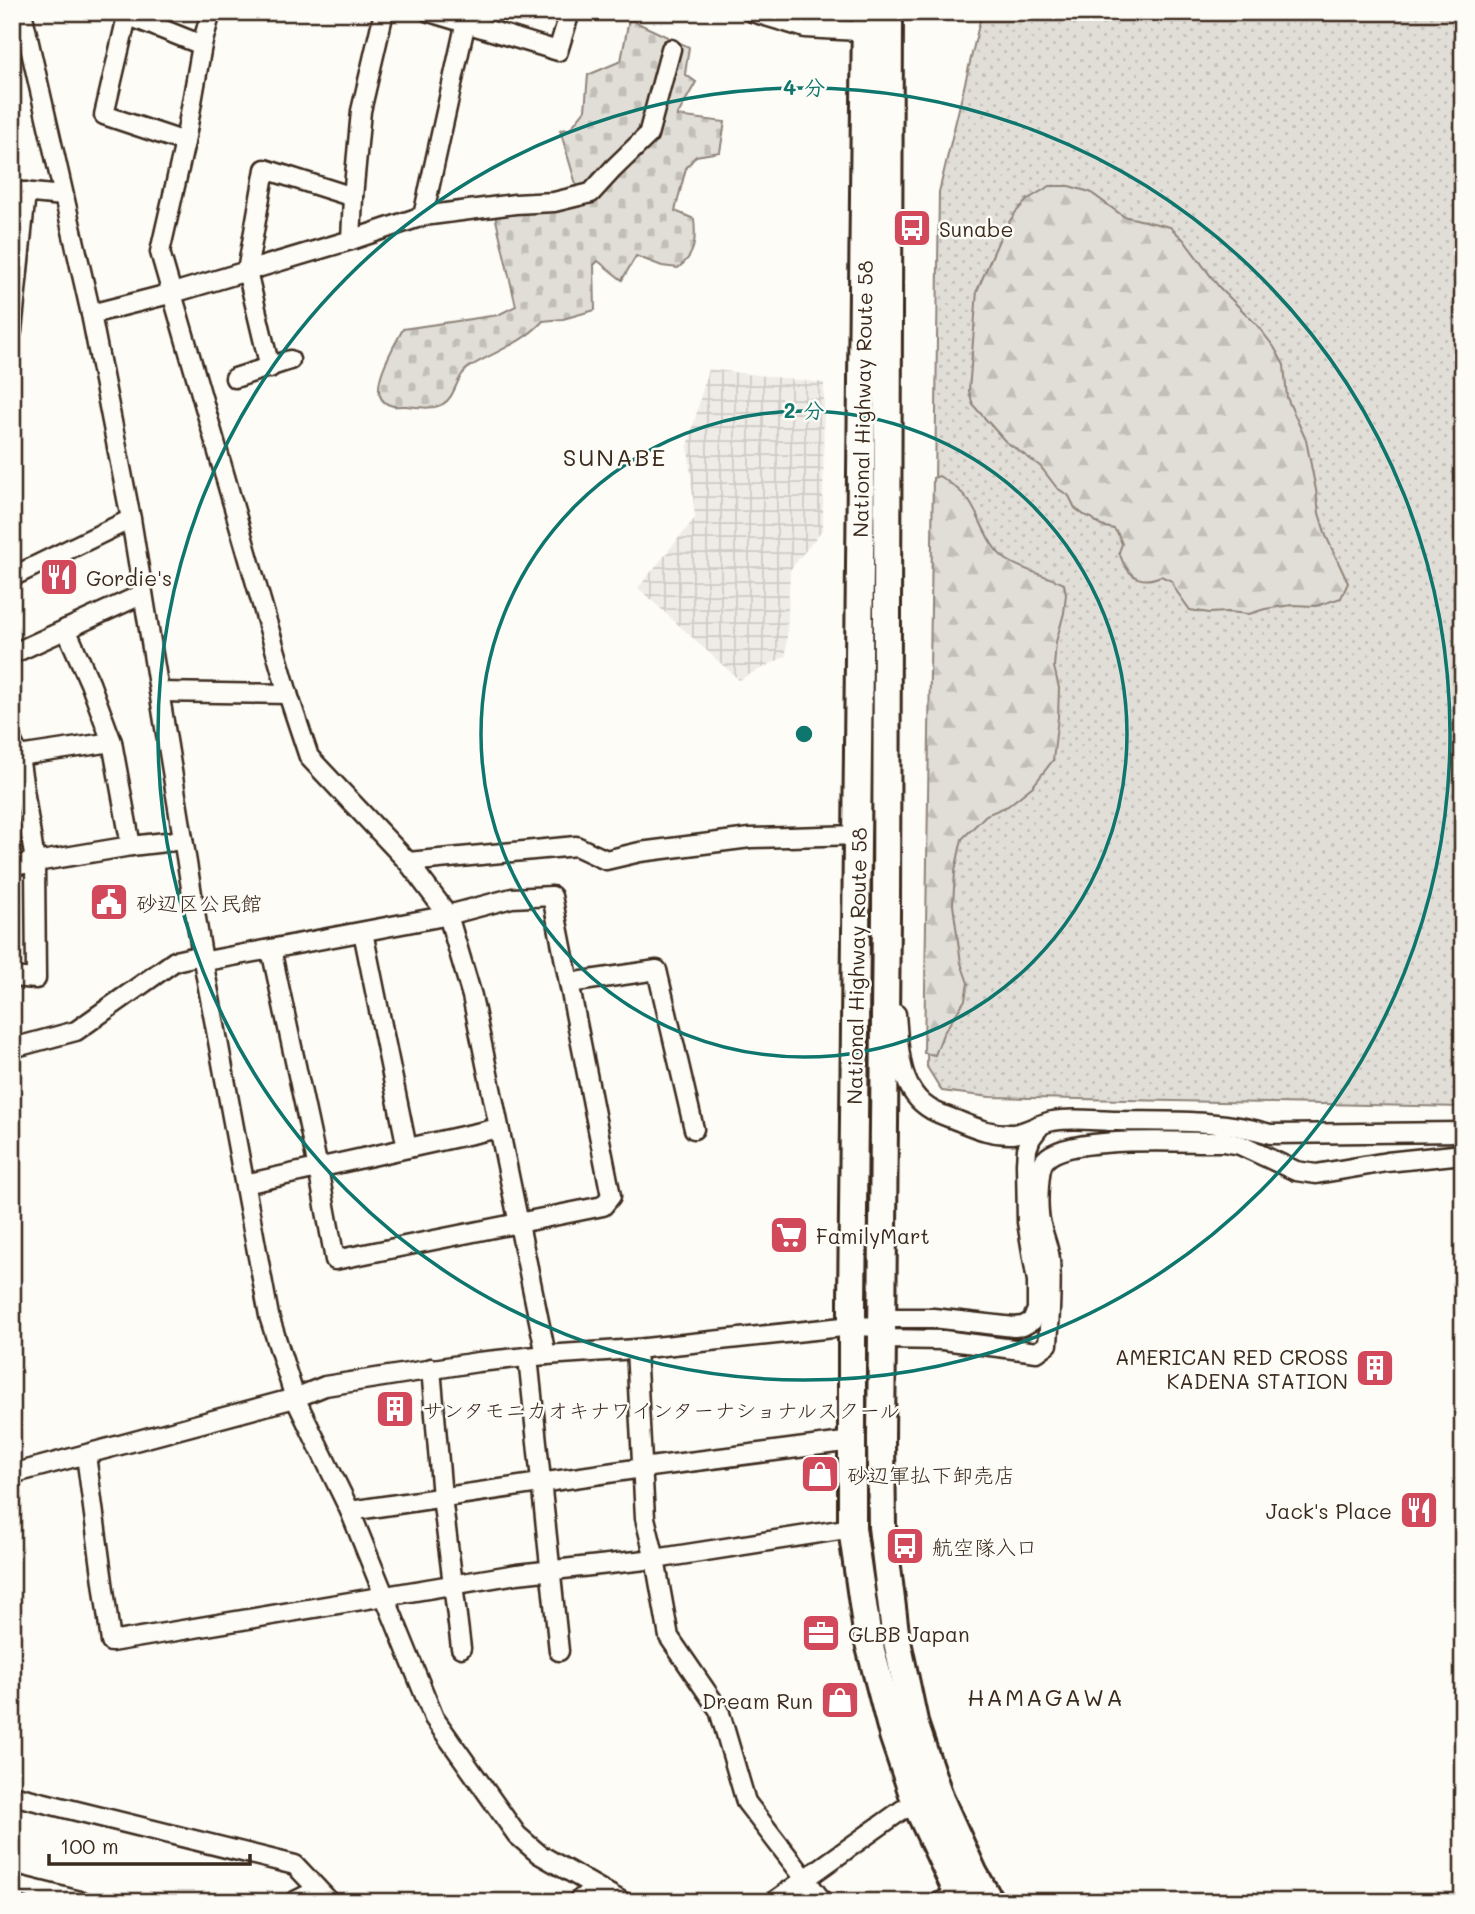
<svg xmlns="http://www.w3.org/2000/svg" width="1475" height="1914" font-family="Mali,'Klee One',sans-serif">
<style>
.industrial{fill:url(#industrial-grid)}
.grass{fill:url(#grass-dots);stroke:#8e847a;stroke-width:2}
.forest{fill:url(#forest-firs);stroke:#8e847a;stroke-width:2}
.cemetery{fill:url(#cemetery-stones);stroke:#8e847a;stroke-width:2}
.lines{fill:none;stroke-linecap:round;stroke-linejoin:round}
.minor-casing{stroke:#3b2a1e;stroke-width:23}
.highway-casing{stroke:#3b2a1e;stroke-width:32}
.minor{stroke:#fdfcf7;stroke-width:18}
.highway{stroke:#fdfcf7;stroke-width:26}
.ring{fill:none;stroke:#0f766e;stroke-width:3.5}
.labels{text-anchor:middle;dominant-baseline:central;stroke-width:5;stroke-linejoin:round;paint-order:stroke}
.poi-label{font-size:21px;fill:#3b2a1e;stroke:#fdfcf7;text-anchor:start}
.street-label{font-size:21px;fill:#3b2a1e;stroke:#fdfcf7}
.quarter-label{font-size:24px;letter-spacing:2px;fill:#3b2a1e;stroke:#fdfcf7}
.centre{fill:#0f766e;stroke:#fdfcf7;stroke-width:3.5}
.ring-label{font-size:21px;text-anchor:middle;font-weight:bold;fill:#0f766e;stroke:#fdfcf7;stroke-width:5;stroke-linejoin:round;paint-order:stroke}
</style>
<defs>
<pattern id="industrial-grid" width="8" height="8" patternUnits="userSpaceOnUse" patternTransform="scale(1.75)"><rect width="8" height="8" fill="#efece7"/><path d="M0 4h8M4 0v8" fill="none" stroke="#cecbc6"/></pattern>
<pattern id="grass-dots" width="8" height="8" patternUnits="userSpaceOnUse" patternTransform="scale(1.75)"><rect width="8" height="8" fill="#e1ded7"/><path d="M2 2h.1M6 6h.1" fill="none" stroke="#c2bfb8" stroke-width="1.8" stroke-linecap="round"/></pattern>
<pattern id="forest-firs" width="22" height="20" patternUnits="userSpaceOnUse" patternTransform="scale(1.75)"><rect width="22" height="20" fill="#e1ded7"/><path d="M5 1l3.5 6h-7zM16 11l3.5 6h-7z" fill="#c2bfb8"/></pattern>
<pattern id="cemetery-stones" width="16" height="16" patternUnits="userSpaceOnUse" patternTransform="scale(1.75)"><rect width="16" height="16" fill="#e1ded7"/><path d="M2 7V4a2 2 0 0 1 4 0v3zM10 15v-3a2 2 0 0 1 4 0v3z" fill="#c2bfb8"/></pattern>
</defs>
<rect width="100%" height="100%" fill="#fdfcf7"/>
<filter id="ink" filterUnits="userSpaceOnUse"><feTurbulence type="fractalNoise" baseFrequency=".0143" numOctaves="2"/><feDisplacementMap in="SourceGraphic" scale="14" xChannelSelector="R" yChannelSelector="G"/><feConvolveMatrix kernelMatrix="1 2 1 2 8 2 1 2 1" color-interpolation-filters="sRGB"/></filter>
<g filter="url(#ink)">
<!-- industrial -->
<path class="industrial" d="M708,369L824,383L823,529L790,570L786,656L739,680L638,588L695,518L688,446Z"/>
<!-- grass -->
<path class="grass" d="M982,12H1461C1454,30 1451,36 1463,52V1107L990,1097L942,1091L927,1067L939,192Z"/>
<!-- forest -->
<g class="forest">
<path d="M1050,186H1069L1090,192L1123,216L1170,227L1183,239L1219,287L1256,324L1274,347L1284,365L1287,398L1306,440L1316,490L1319,513L1326,536L1348,583L1341,598L1316,606L1292,605L1265,609L1249,614L1228,612L1209,613L1190,610L1175,589L1172,581L1161,576C1138,586 1126,574 1119,552L1122,544L1118,534L1114,529L1101,526L1092,518L1084,515L1075,508L1069,496L1057,488L1040,466L1005,441L973,405L969,391L977,291L1002,233L1015,213L1028,199Z"/>
<path d="M939,476C950,483 961,490 969,501C981,518 988,548 1007,560C1024,571 1046,575 1064,584L1066,594L1064,613L1056,642L1054,667L1059,688L1058,717L1053,760L1033,786L1008,806L986,815L962,839L955,871L953,905L961,963L968,983L965,1000L943,1034L935,1055L924,1053L933,478Z"/>
</g>
<!-- cemetery -->
<path class="cemetery" d="M629,19L689,47L685,74L696,82L677,116L725,122L720,152L696,156L686,168L675,211L694,219C696,239 696,255 678,268L662,266L636,256L622,280L598,261L594,265L595,310L563,319L543,321C523,343 496,351 471,366C456,374 456,397 443,404C433,410 417,407 406,406C401,406 394,407 390,405C362,396 395,345 403,329L498,315L516,306L494,211L580,198L560,130L570,129L585,110L588,75L621,61Z"/>
<g class="lines">
<!-- minor casing -->
<g class="minor-casing">
<g id="minor">
<path d="M22,12L91,314L131,519L202,955L269,1316L295,1398L350,1511L434,1718L517,1835L539,1854L623,1902"/>
<path d="M119,12L202,45"/>
<path d="M128,12L104,115L185,142"/>
<path d="M211,12L202,45L185,142L160,252L288,694L309,757L408,862L448,915L472,996L546,1355"/>
<path d="M429,12L558,51L570,12"/>
<path d="M752,12L805,28L876,32"/>
<path d="M12,191L63,196"/>
<path d="M423,216L468,12"/>
<path d="M351,240L353,197L361,111L384,12"/>
<path d="M91,314L173,293L247,271L351,240L423,216L515,204L554,202L591,193L613,169L648,135L671,49"/>
<path d="M12,331L26,192"/>
<path d="M270,368L247,271L265,169L353,197"/>
<path d="M235,378L290,360"/>
<path d="M12,577L131,519"/>
<path d="M66,629L90,683L112,742L131,846"/>
<path d="M12,654L143,594"/>
<path d="M159,692L288,694"/>
<path d="M12,742L19,756L35,862L36,979L12,977"/>
<path d="M12,757L112,742"/>
<path d="M408,862L576,846L606,860L640,852L750,838L858,835"/>
<path d="M12,866L131,846L183,840"/>
<path d="M363,932L407,1148"/>
<path d="M204,962L212,960L439,917L448,915L512,898L552,896L611,1196L603,1206L335,1260L318,1168L271,949"/>
<path d="M569,983L657,970L694,1129"/>
<path d="M896,1014C899,1048 898,1091 932,1110C941,1115 952,1118 961,1122C978,1129 994,1135 1013,1134C1029,1132 1040,1123 1053,1121C1072,1117 1098,1121 1117,1121C1168,1122 1221,1119 1270,1134L1463,1132"/>
<path d="M12,1046H20L76,1031L175,961L202,955"/>
<path d="M245,1184L499,1128"/>
<path d="M883,1318H933L1014,1327L1023,1326L1032,1321L1037,1310V1281L1027,1222L1026,1163L1027,1149L1031,1138L1040,1126"/>
<path d="M882,1339L943,1340L1037,1352L1048,1344C1050,1316 1052,1288 1050,1259C1048,1243 1040,1229 1039,1213C1038,1202 1038,1168 1045,1160C1067,1134 1187,1143 1223,1142L1240,1145L1296,1171L1316,1174L1387,1162L1463,1154"/>
<path d="M636,1349L645,1518L655,1559L669,1637L719,1710L746,1802L823,1902"/>
<path d="M528,1357L559,1651"/>
<path d="M431,1368L442,1497L461,1648"/>
<path d="M86,1455L111,1642L517,1574L655,1559L852,1528"/>
<path d="M12,1474L295,1398L325,1386L478,1362L546,1355L636,1349L852,1326L882,1327"/>
<path d="M350,1511L642,1468L852,1441"/>
<path d="M12,1795L295,1865L330,1902"/>
<path d="M12,1884L84,1902"/>
<path d="M293,1902L317,1890"/>
<path d="M577,1902L595,1887"/>
<path d="M773,1902L902,1810L917,1806"/>
<path d="M940,1902L959,1894"/>
</g>
</g>
<!-- highway casing -->
<g class="highway-casing">
<g id="highway">
<path d="M866,12L852,1302V1528L868,1639L893,1735L917,1806L962,1902"/>
<path d="M889,12L886,914L881,1440L882,1527L895,1632L915,1726L940,1799L974,1874L990,1902"/>
</g>
</g>
<!-- minor -->
<use href="#minor" class="minor"/>
<!-- highway -->
<use href="#highway" class="highway"/>
</g>
</g>
<!-- distance rings -->
<g class="ring">
<circle cx="804" cy="734" r="323"/>
<circle cx="804" cy="734" r="646"/>
</g>
<!-- icons -->
<defs>
<g id="bus-square" transform="scale(2.0125)"><rect x="-9" y="-9" width="18" height="18" rx="4" fill="#d1495b" stroke="#fdfcf7"/><path d="M-5-6H5V4H4V6H2V4H-2V6H-4V4H-5ZM-3.5-4V0h7V-4ZM-3.5 1.2v1.5H-2V1.2ZM2 1.2v1.5H3.5V1.2Z" fill="#fff"/></g>
<g id="restaurant-square" transform="scale(2.0125)"><rect x="-9" y="-9" width="18" height="18" rx="4" fill="#d1495b" stroke="#fdfcf7"/><path d="M-5-6h1v4h1v-4h1v4h1v-4h1v5L-1.5 .5V6h-2V.5L-5-1ZM5-6V6H3V1.5H1.5Q1.5-4 5-6Z" fill="#fff"/></g>
<g id="civic-square" transform="scale(2.0125)"><rect x="-9" y="-9" width="18" height="18" rx="4" fill="#d1495b" stroke="#fdfcf7"/><path d="M-.6-6.5H3V-4.5H.6V-3L4-1V1h2V6H-6V1h2V-1L-.6-3ZM-1.2 2.5V6h2.4V2.5Z" fill="#fff"/></g>
<g id="supermarket-square" transform="scale(2.0125)"><rect x="-9" y="-9" width="18" height="18" rx="4" fill="#d1495b" stroke="#fdfcf7"/><path d="M-6-5.5h2.5l.6 2H6L4.5 2H-2.5L-4.4-4H-6ZM-1.5 3.2a1.3 1.3 0 1 0 .1 0ZM3 3.2a1.3 1.3 0 1 0 .1 0Z" fill="#fff"/></g>
<g id="building-square" transform="scale(2.0125)"><rect x="-9" y="-9" width="18" height="18" rx="4" fill="#d1495b" stroke="#fdfcf7"/><path d="M-4-6H4V6H1V3H-1V6H-4ZM-2.5-4.3h1.7v1.8h-1.7ZM.8-4.3h1.7v1.8H.8ZM-2.5-1h1.7V.8h-1.7ZM.8-1h1.7V.8H.8Z" fill="#fff"/></g>
<g id="shop-square" transform="scale(2.0125)"><rect x="-9" y="-9" width="18" height="18" rx="4" fill="#d1495b" stroke="#fdfcf7"/><path d="M-5-2.5h2.3a2.7 3.5 0 0 1 5.4 0H5L5.5 6h-11ZM-1.5-2.5h3a1.5 2.3 0 0 0-3 0Z" fill="#fff"/></g>
<g id="office-square" transform="scale(2.0125)"><rect x="-9" y="-9" width="18" height="18" rx="4" fill="#d1495b" stroke="#fdfcf7"/><path d="M-6-3h4V-5.5h4V-3h4V5H-6ZM-1-4.5V-3h2v-1.5ZM-6 0V1H6V0Z" fill="#fff"/></g>
</defs>
<g fill-rule="evenodd">
<use href="#bus-square" x="912" y="228"/>
<use href="#restaurant-square" x="59" y="577"/>
<use href="#civic-square" x="109" y="902"/>
<use href="#supermarket-square" x="789" y="1235"/>
<use href="#building-square" x="1375" y="1368"/>
<use href="#building-square" x="395" y="1409"/>
<use href="#shop-square" x="820" y="1474"/>
<use href="#restaurant-square" x="1419" y="1510"/>
<use href="#bus-square" x="905" y="1546"/>
<use href="#office-square" x="821" y="1633"/>
<use href="#shop-square" x="840" y="1700"/>
</g>
<g class="labels">
<!-- poi labels -->
<g class="poi-label">
<text x="939" y="228">Sunabe</text>
<text x="86" y="577">Gordie's</text>
<text x="136" y="902">砂辺区公民館</text>
<text x="816" y="1235">FamilyMart</text>
<text x="1348" y="1356" text-anchor="end">AMERICAN RED CROSS<tspan x="1348" dy="24">KADENA STATION</tspan></text>
<text x="422" y="1409">サンタモニカオキナワインターナショナルスクール</text>
<text x="847" y="1474">砂辺軍払下卸売店</text>
<text x="1392" y="1510" text-anchor="end">Jack's Place</text>
<text x="932" y="1546">航空隊入口</text>
<text x="848" y="1633">GLBB Japan</text>
<text x="813" y="1700" text-anchor="end">Dream Run</text>
</g>
<!-- street labels -->
<g class="street-label">
<text transform="translate(862 399) rotate(-89)">National Highway Route 58</text>
<text transform="translate(856 966) rotate(-89)">National Highway Route 58</text>
</g>
<!-- quarter labels -->
<g class="quarter-label">
<text x="615" y="456">SUNABE</text>
<text x="1046" y="1696">HAMAGAWA</text>
</g>
</g>
<circle cx="804" cy="734" r="10" class="centre"/>
<g class="ring-label">
<text x="804" y="95">4 分</text>
<text x="804" y="418">2 分</text>
</g>
<!-- margin -->
<rect width="1475" height="1914" fill="none" stroke="#fdfcf7" stroke-width="42"/>
<rect x="21" y="21" width="1433" height="1872" fill="none" stroke="#3b2a1e" stroke-width="2.5" filter="url(#ink)"/>
<!-- scale -->
<path d="M49 1854v10h201v-10" fill="none" stroke="#3b2a1e" stroke-width="3.5"/>
<text x="60" y="1854" font-size="21" fill="#3b2a1e" stroke="#fdfcf7" stroke-width="5" paint-order="stroke">100 m</text>
</svg>
